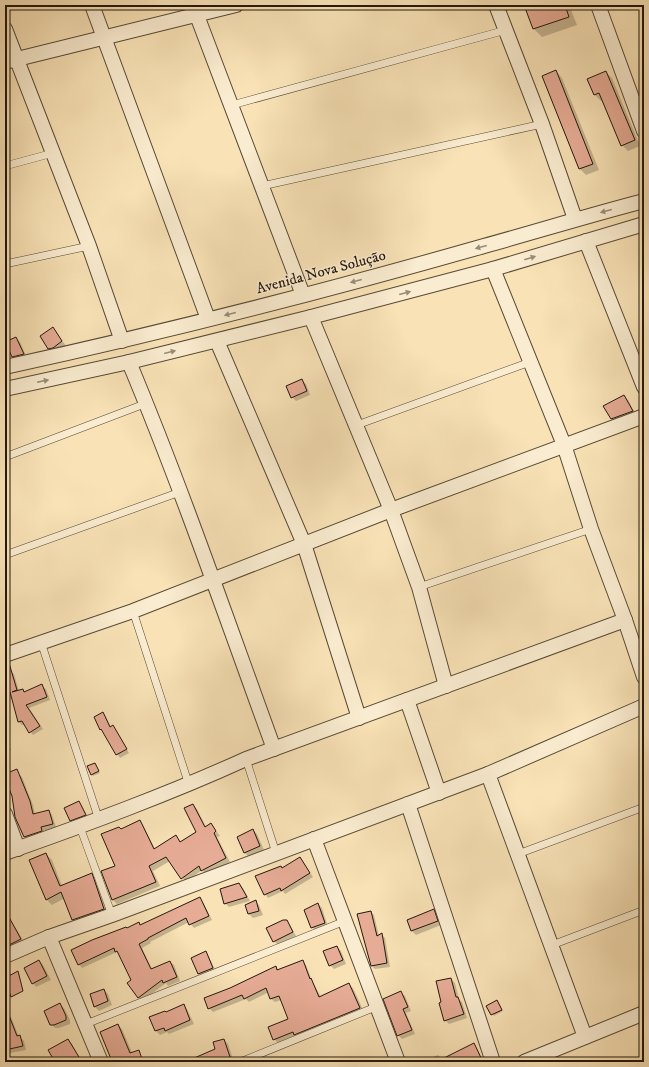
<svg xmlns="http://www.w3.org/2000/svg" width="649" height="1067" font-family="'IM FELL DW Pica',serif">
<style>
.shadow{fill:#0003}
.building{fill:#e7ac96;stroke:#23170b}
.lines{fill:none;stroke-linecap:round;stroke-linejoin:round}
.service-casing{stroke:#584a36;stroke-width:8}
.minor-casing{stroke:#584a36;stroke-width:16}
.service{stroke:#faecd0;stroke-width:7}
.minor{stroke:#faecd0;stroke-width:14}
.oneway{fill:#998c77}
.labels{text-anchor:middle;dominant-baseline:central;stroke-width:3;stroke-linejoin:round;paint-order:stroke}
.street-label{font-size:15px;fill:#23170b;stroke:#faecd0}
</style>
<rect width="100%" height="100%" fill="#f8e2b6"/>
<filter id="stains"><feTurbulence type="fractalNoise" baseFrequency=".005" numOctaves="4"/><feColorMatrix values="0 0 0 0 .2 0 0 0 0 .09 0 0 0 0 .02 0 0 0 .5 -.17"/></filter>
<radialGradient id="worn" r=".72"><stop offset=".6" stop-color="#630" stop-opacity="0"/><stop offset="1" stop-color="#630" stop-opacity=".3"/></radialGradient>
<!-- shadow -->
<g class="shadow">
<path d="M525,5H569L577,25L542,37L534,29Z"/>
<path d="M556,71L562,78L599,170L586,175L580,169L544,76Z"/>
<path d="M606,72L612,78L640,146L628,151L622,145L603,100L601,101L595,95Z"/>
<path d="M53,328L66,346L53,352L49,348Z"/>
<path d="M16,338L20,342L27,358L17,360L13,356Z"/>
<path d="M302,380L306,384L310,395L296,401L292,397Z"/>
<path d="M624,396L628,400L636,415L616,423L612,419Z"/>
<path d="M11,671L14,674L19,691L23,690L25,692L42,686L46,689L50,700L29,708L43,729L33,735L25,725H22L19,722L12,696L5,698V672Z"/>
<path d="M103,713L106,717L111,727H113L116,730L129,753L120,758L101,729Z"/>
<path d="M5,736L11,750L5,754Z"/>
<path d="M95,764L100,773L93,776L88,767Z"/>
<path d="M16,771L22,777L33,805L35,815L49,811L52,815L56,827L43,831L45,834L29,840L25,837L13,795L5,776Z"/>
<path d="M78,802L82,806L89,819L75,824L71,820Z"/>
<path d="M193,805L197,809L206,827L211,824L220,836L217,837L230,862L206,874L202,870L186,882L170,861L153,871L160,886L117,904L113,900L122,830L139,821L143,825L155,849L176,836L181,843L197,833Z"/>
<path d="M253,830L257,834L264,850L249,857L245,853L238,837Z"/>
<path d="M46,854L52,860L62,886L91,874L97,880L109,914L78,925L73,919L65,898L52,905L46,899Z"/>
<path d="M300,858L313,877L285,894L283,891L268,898L265,894L282,869Z"/>
<path d="M239,884L243,888L250,901L229,907L225,903Z"/>
<path d="M199,898L203,902L212,920L194,928L189,922L150,942L151,943L142,948L152,969L170,962L174,965L180,981L168,986L166,983L142,1001L138,997L120,955L117,952L82,968L79,964L127,929L138,923L141,926Z"/>
<path d="M255,901L259,905L263,915L253,918L249,914L246,906Z"/>
<path d="M318,904L322,908L328,927L316,931L312,927Z"/>
<path d="M5,910L24,942L9,950L5,945Z"/>
<path d="M433,910L437,914L441,925L416,935L412,931L408,920Z"/>
<path d="M371,912L374,915L379,936L382,935L385,938L390,967L375,969L372,966Z"/>
<path d="M286,921L290,925L296,936L278,945L274,941Z"/>
<path d="M337,947L341,951L346,964L334,969L330,965Z"/>
<path d="M205,953L209,957L216,972L203,977L199,973Z"/>
<path d="M39,961L43,965L51,980L36,987L33,983Z"/>
<path d="M302,961L306,965L312,981L321,997L349,985L353,988L364,1012L278,1043L274,1039L289,1019L281,1000L275,1002L271,999L269,992L249,1002L246,999L213,1012L209,1008L231,989L275,967L279,970Z"/>
<path d="M451,979L455,983L459,999L462,1002L467,1018L449,1024L445,1020L443,1003Z"/>
<path d="M104,990L108,994L112,1005L99,1011L95,1007Z"/>
<path d="M401,993L405,996L411,1011L406,1013L415,1034L402,1039L398,1035Z"/>
<path d="M499,1003L503,1011L494,1016L488,1006Z"/>
<path d="M60,1005L64,1008L70,1020V1024L59,1028H55L51,1024Z"/>
<path d="M183,1005L187,1009L194,1024L169,1034L167,1032L160,1035L156,1031L151,1017L166,1013Z"/>
<path d="M5,1009L9,1012L19,1037H20L24,1041L26,1050L10,1053L6,1049Z"/>
<path d="M118,1025L122,1029L136,1062H111Z"/>
<path d="M68,1040L72,1044L82,1062H85H56Z"/>
<path d="M224,1040L228,1044L234,1062H185L216,1050Z"/>
<path d="M473,1045L477,1049L484,1062H420L438,1055L442,1059Z"/>
<path d="M299,1057L304,1062H287Z"/>
<path d="M574,1057L579,1062H563Z"/>
<path d="M181,1059L184,1062H173Z"/>
</g>
<!-- building -->
<g class="building">
<path d="M524,5H565L569,17L533,29Z"/>
<path d="M556,70L593,164L579,169L542,76Z"/>
<path d="M606,71L635,140L621,146L599,93L594,95L587,79Z"/>
<path d="M53,327L62,341L53,348L48,349L40,336Z"/>
<path d="M16,337L24,354L12,357L5,342Z"/>
<path d="M302,379L307,391L291,398L286,386Z"/>
<path d="M624,395L633,411L611,419L603,406Z"/>
<path d="M5,663H9L17,690L12,692L23,689L24,692L42,684L47,697L26,705L40,726L29,733L22,721L18,722L10,692L5,694Z"/>
<path d="M103,712L110,727L113,725L127,749L116,755L101,729L100,730L94,717Z"/>
<path d="M95,763L99,771L91,775L87,766Z"/>
<path d="M17,769L30,801L33,814L49,810L53,824L41,827L42,831L24,837L15,817L12,796L5,779V774Z"/>
<path d="M79,801L86,815L70,821L64,808Z"/>
<path d="M193,804L205,827L211,823L216,831L214,833L226,858L201,871L199,866L181,879L166,857L149,866L156,882L112,900L101,871L115,866L101,834L119,827L121,829L140,820L154,849L176,835L180,842L196,832L184,808Z"/>
<path d="M253,829L260,846L244,853L237,837Z"/>
<path d="M46,853L60,886L92,873L104,909L72,920L61,892L46,900L29,860Z"/>
<path d="M300,857L310,873L281,891L280,888L264,895L255,876L281,866L282,868Z"/>
<path d="M239,883L247,897L224,904L220,889Z"/>
<path d="M200,897L209,916L189,925L186,918L148,938V939L139,944L151,969L170,961L177,977L163,983L162,980L138,998L127,983L131,980L117,951L115,952L114,948L78,965L71,950L92,940L126,927L127,928L139,922L140,925Z"/>
<path d="M256,900L259,911L248,914L245,905Z"/>
<path d="M318,903L325,923L311,928L304,910Z"/>
<path d="M434,909L438,921L411,931L407,920Z"/>
<path d="M5,910L21,939L5,947Z"/>
<path d="M371,911L377,936L382,933L387,963L371,966L357,914Z"/>
<path d="M283,920H287L293,932L273,942L266,928Z"/>
<path d="M337,946L343,960L329,966L323,951Z"/>
<path d="M206,951L213,968L198,974L191,958Z"/>
<path d="M39,960L47,976L32,984L24,968Z"/>
<path d="M303,960L310,979L311,978L319,997L349,983L360,1008L294,1035L293,1032L273,1040L268,1027L288,1019L279,996L270,999L266,988L244,999L242,995L208,1009L204,998L230,988L276,966L277,970Z"/>
<path d="M18,971L23,991L11,997L5,981V978Z"/>
<path d="M451,978L456,997H458L464,1014L444,1021L439,1003L441,1002L436,981Z"/>
<path d="M104,989L108,1001L94,1007L90,994Z"/>
<path d="M401,991L408,1007L403,1009L412,1030L397,1036L383,999Z"/>
<path d="M497,1000L502,1010L491,1015L486,1006Z"/>
<path d="M60,1003L66,1016V1020L54,1025H50L44,1011Z"/>
<path d="M184,1004L190,1020L165,1031L164,1028L155,1031L149,1017L165,1011L166,1012Z"/>
<path d="M6,1008L17,1036L20,1035L23,1046L5,1050Z"/>
<path d="M118,1024L130,1053L139,1050L143,1062H109V1059H111L100,1032Z"/>
<path d="M68,1039L82,1062H55L48,1050Z"/>
<path d="M224,1039L231,1060L225,1062H185L215,1049L213,1042Z"/>
<path d="M474,1043L483,1062H436Z"/>
</g>
<g class="lines">
<!-- service casing -->
<g class="service-casing">
<g id="service">
<path d="M232,105L506,30"/>
<path d="M5,166L53,153"/>
<path d="M262,186L542,124"/>
<path d="M5,264L89,246"/>
<path d="M357,425L530,362"/>
<path d="M5,457L147,403"/>
<path d="M5,555L180,492"/>
<path d="M419,587L591,529"/>
<path d="M133,611L189,785"/>
<path d="M41,642L99,820"/>
<path d="M246,759L276,853"/>
<path d="M80,827L112,915"/>
<path d="M518,854L644,807"/>
<path d="M552,945L644,910"/>
<path d="M86,1024L345,921"/>
<path d="M240,1062L378,1006"/>
</g>
</g>
<!-- minor casing -->
<g class="minor-casing">
<g id="minor">
<path d="M92,5L208,319"/>
<path d="M193,5L303,295"/>
<path d="M496,5L542,124L575,219"/>
<path d="M598,5L644,131"/>
<path d="M5,29L89,246L122,341"/>
<path d="M5,62L236,5"/>
<path d="M586,241L644,387"/>
<path d="M493,269L564,445L591,529L625,620L644,677"/>
<path d="M311,317L391,510L419,587L446,686"/>
<path d="M217,341L304,544L359,718"/>
<path d="M129,362C182,489 227,620 274,749"/>
<path d="M5,367C166,332 326,291 484,246C538,231 590,215 644,201"/>
<path d="M5,389L129,362L311,317L493,269L644,224"/>
<path d="M5,655L133,611L391,510L644,416"/>
<path d="M407,700L439,793"/>
<path d="M488,774L585,1037"/>
<path d="M408,804L493,1062"/>
<path d="M5,814L18,849"/>
<path d="M314,839L398,1062"/>
<path d="M5,853C87,824 167,795 246,759L625,620"/>
<path d="M49,937L101,1062"/>
<path d="M5,956L49,937L112,915L488,774L644,706"/>
<path d="M524,1062L644,1013"/>
</g>
</g>
<!-- service -->
<use href="#service" class="service"/>
<!-- minor -->
<use href="#minor" class="minor"/>
</g>
<!-- one-way arrows -->
<defs><path id="oneway-solid" d="M-6-.8H1V-3.2L6.5 0L1 3.2V.8H-6Z"/></defs>
<g class="oneway">
<use href="#oneway-solid" transform="translate(606 211) rotate(165)"/>
<use href="#oneway-solid" transform="translate(481 247) rotate(165)"/>
<use href="#oneway-solid" transform="translate(530 258) rotate(-17)"/>
<use href="#oneway-solid" transform="translate(356 281) rotate(165)"/>
<use href="#oneway-solid" transform="translate(405 293) rotate(-15)"/>
<use href="#oneway-solid" transform="translate(230 314) rotate(166)"/>
<use href="#oneway-solid" transform="translate(170 352) rotate(-14)"/>
<use href="#oneway-solid" transform="translate(43 381) rotate(-12)"/>
</g>
<g class="labels">
<!-- street labels -->
<g class="street-label">
<text transform="translate(321 272) rotate(-15)">Avenida Nova Solução</text>
</g>
</g>
<!-- margin -->
<rect width="649" height="1067" fill="none" stroke="#f8e2b6" stroke-width="20"/>
<rect x="6" y="6" width="637" height="1055" fill="none" stroke="#23170b" stroke-width="2"/>
<rect x="10" y="10" width="629" height="1047" fill="none" stroke="#23170b"/>
<rect width="100%" height="100%" filter="url(#stains)"/>
<rect width="100%" height="100%" fill="url(#worn)"/>
</svg>
